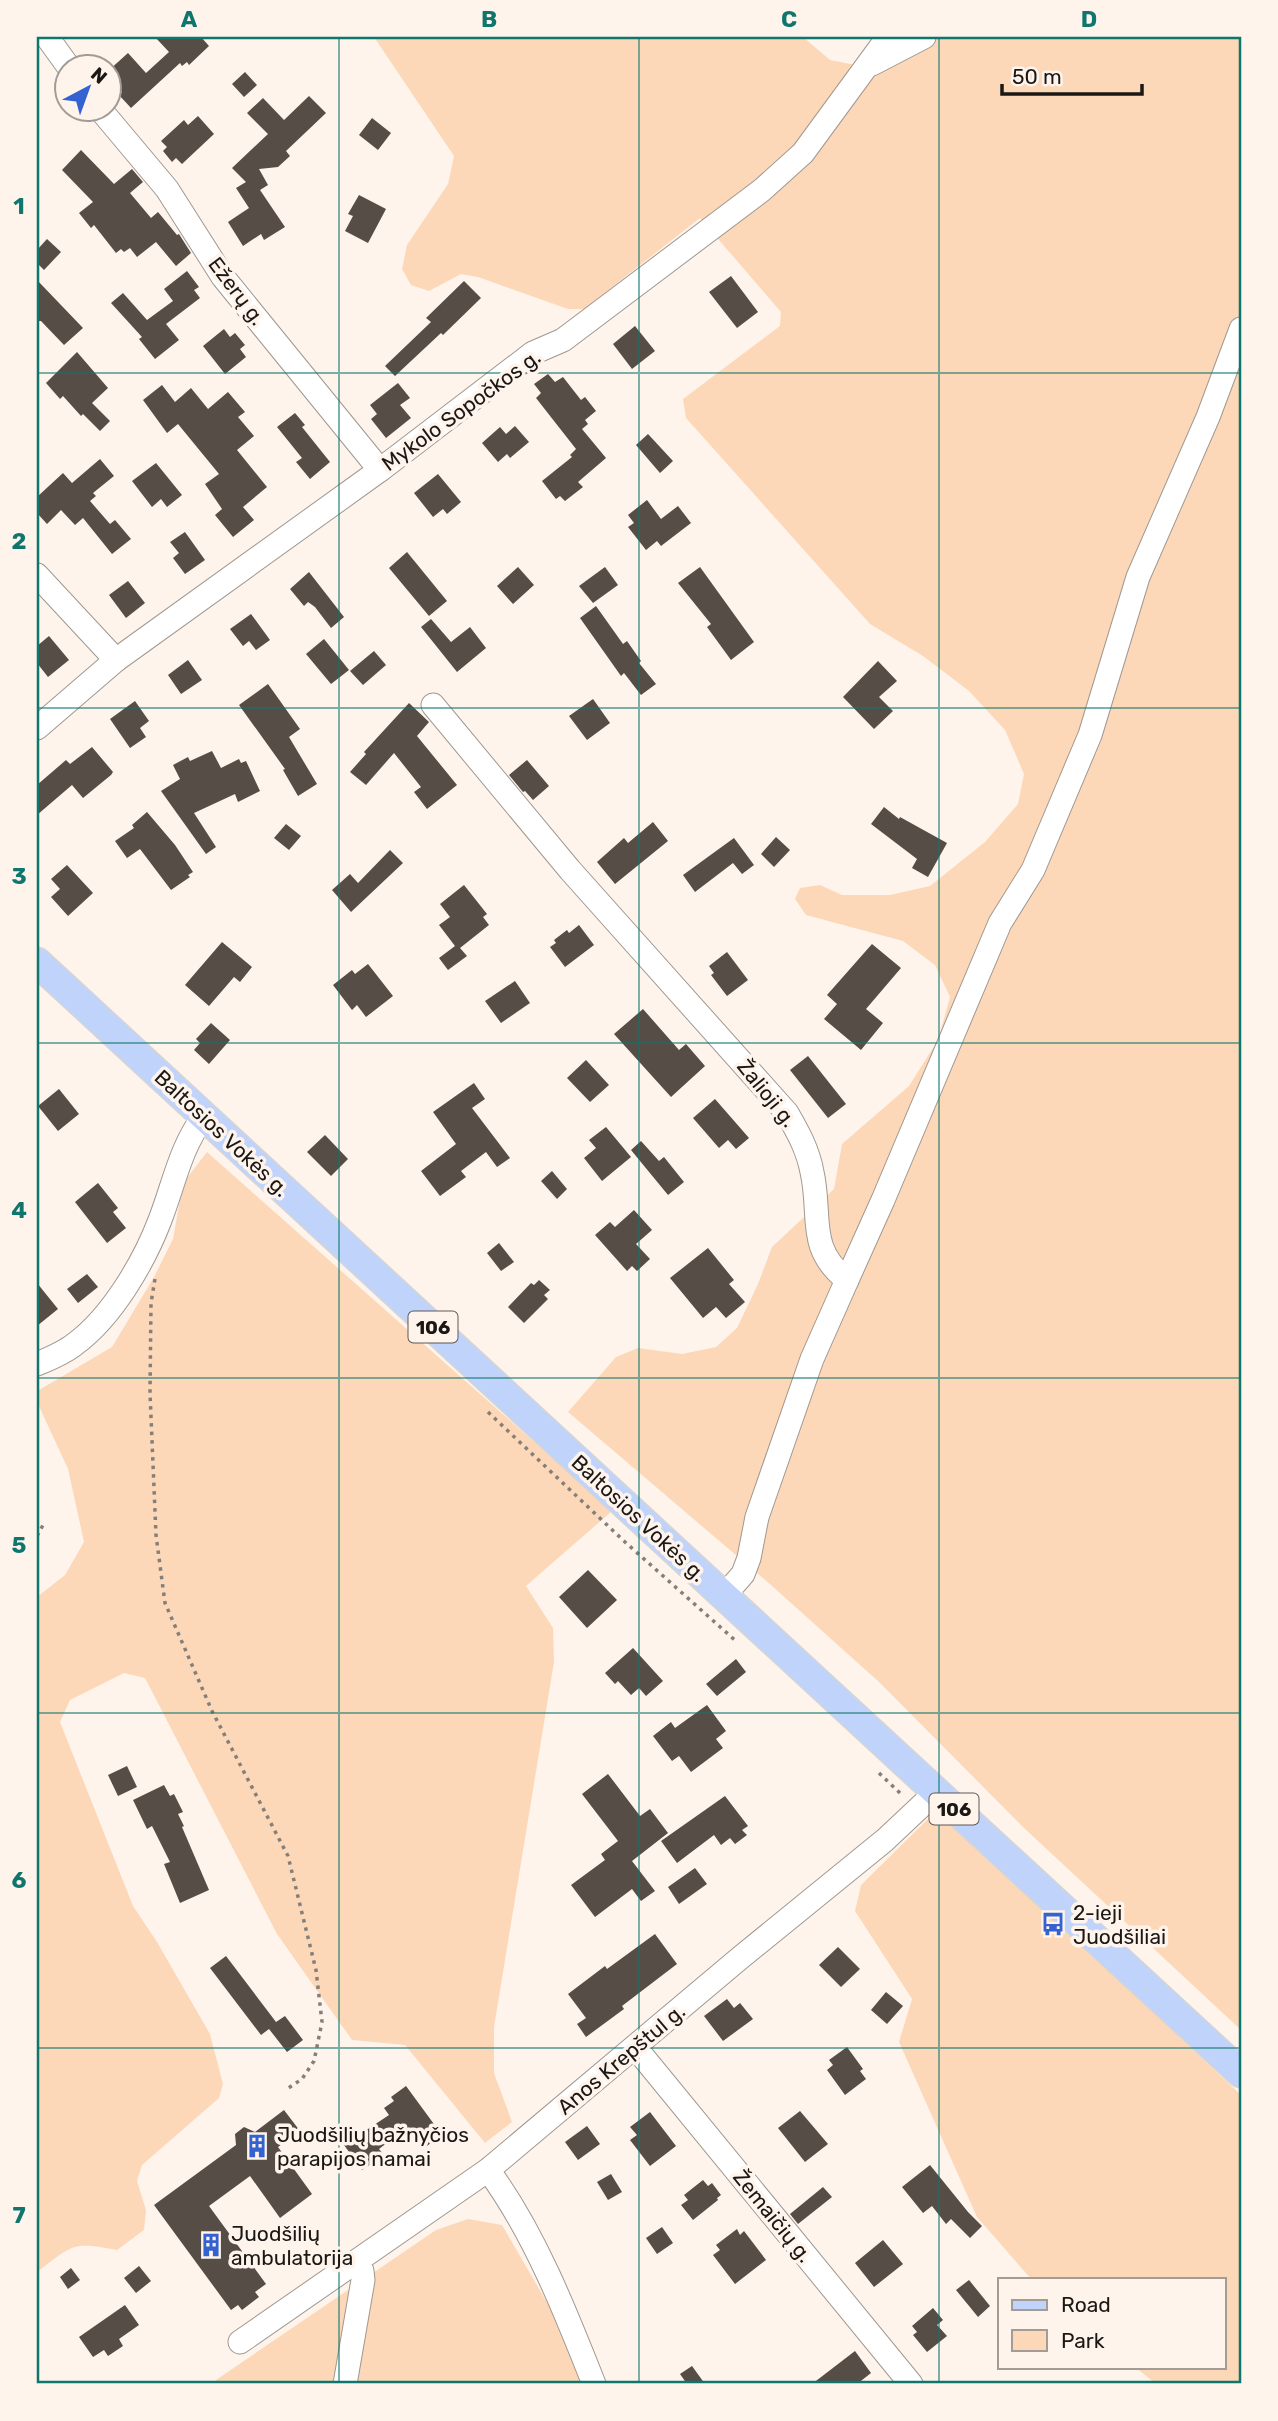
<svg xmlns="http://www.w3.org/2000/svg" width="1278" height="2421" font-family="Rubik,sans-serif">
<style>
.green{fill:#fcd8b9}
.building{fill:#554d46}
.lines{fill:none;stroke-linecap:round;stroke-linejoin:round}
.minor-casing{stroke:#a09890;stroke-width:25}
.major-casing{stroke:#d6d5d5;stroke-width:31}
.path{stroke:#857f7a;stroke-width:3.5;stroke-dasharray:3.5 5;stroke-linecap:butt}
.minor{stroke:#fff;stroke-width:23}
.major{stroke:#c0d3fb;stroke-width:28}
.grid{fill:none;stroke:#0f766e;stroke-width:2;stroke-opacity:0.55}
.labels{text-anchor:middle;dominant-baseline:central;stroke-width:7;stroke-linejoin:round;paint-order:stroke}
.shield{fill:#fef4ec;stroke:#5e5955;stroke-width:2}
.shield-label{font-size:19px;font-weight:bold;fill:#1a1714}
.street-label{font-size:21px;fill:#1a1714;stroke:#fef4ec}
.poi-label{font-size:21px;fill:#1a1714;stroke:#fef4ec;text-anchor:start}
.neatline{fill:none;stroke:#0f766e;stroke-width:2.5}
.grid-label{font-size:23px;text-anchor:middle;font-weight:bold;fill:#0f766e}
</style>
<rect width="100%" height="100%" fill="#fef4ec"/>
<!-- green -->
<g class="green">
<path d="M374,37H803L830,60L866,67L934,37H1241V2030L1024,1828L879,1682L771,1585L568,1412L616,1357L638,1348L682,1354L716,1347L737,1328L758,1284L772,1247L834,1189L842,1144L909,1086L938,1040L950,997L935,965L903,941L806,915L795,899L800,888L820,885L842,895H890L930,886L985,842L1018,804L1024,774L1005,730L969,691L923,656L870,624L686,418L683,399L780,326L781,312L700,218L584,309H568L478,277L461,274L429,291L411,285L402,269L407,245L448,184L454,156Z"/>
<path d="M207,1152L612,1511L526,1586L553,1628L554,1662L494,2027V2073L512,2122L485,2143L405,2045L352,2040L277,1934L145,1678L124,1673L70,1700L60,1722L133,1906L157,1942L210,2034L223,2084L219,2098L142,2165L137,2181L146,2210L144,2230L117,2250C71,2241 73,2245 37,2272V1597L65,1575L84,1542L68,1469L38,1404L39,1390L112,1347L154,1277L173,1239L183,1183Z"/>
<path d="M938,1809L1241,2095V2384H1156L1135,2367H1224V2279H1031L977,2217L899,2042L912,1999L855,1911L861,1885Z"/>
<path d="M468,2219L502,2225L549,2306L581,2384H218L216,2380L436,2230Z"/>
</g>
<!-- building -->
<g class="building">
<path d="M155,37H201L209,46L189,65L187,62L182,66L180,63L131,108L119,95L122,92L108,78V71L128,53L146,73L169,52Z"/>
<path d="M245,72L257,85L244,97L232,84Z"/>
<path d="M309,96L326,113L286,151L290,156L278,167L259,169L268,185L260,190L285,227L264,240L261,234L243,246L228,222L249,208L236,188L246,182L232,168L268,134L247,113L263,98L284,120Z"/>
<path d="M198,116L214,134L182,164L176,158L172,162L163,151L167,147L161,141L184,120L188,125Z"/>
<path d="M372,118L391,133L378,150L359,135Z"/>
<path d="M81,150L114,184L132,169L143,182L130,193L151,218L158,212L177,235L179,234L191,253L176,266L156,242L137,257L130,248L124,252L121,249L116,253L94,225L91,228L79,213L93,202L62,170Z"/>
<path d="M359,195L386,209L368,243L345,231L353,216L348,214Z"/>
<path d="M47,239L61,252L44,270L37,263V250Z"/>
<path d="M187,271L199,287L194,290L200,298L166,324L179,340L155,359L139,339L142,337L111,303L123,293L147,320L173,301L164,289Z"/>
<path d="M731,276L758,312L737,328L709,292Z"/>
<path d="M37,280L83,328L64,345L41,321H37Z"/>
<path d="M464,281L481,298L443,335L441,333L395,376L385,366L431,322L426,318Z"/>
<path d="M635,326L655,351L632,369L613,344Z"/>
<path d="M224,329L230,337L235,333L245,345L240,349L246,357L225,374L203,346Z"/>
<path d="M77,352L108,388L92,403L110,421L100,431L83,414L81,416L63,396L60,399L46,383Z"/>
<path d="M548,374L555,382L563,377L581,400L585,397L596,411L585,420L588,424L582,429L606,458L578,482L583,487L565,501L560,496L556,499L542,481L572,457L570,455L576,449L536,398L541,393L534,384Z"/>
<path d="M398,383L410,398L400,405L411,418L386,438L371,419L377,414L370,405Z"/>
<path d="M162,385L175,402L191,388L208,409L228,392L245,412L238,417L254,436L237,450L267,487L243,507L254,520L233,537L215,515L222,509L205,484L219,474L178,424L167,433L143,400Z"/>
<path d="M295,413L305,425L302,427L330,462L310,479L296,462L302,458L277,427Z"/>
<path d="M515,426L529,442L510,458L507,454L498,462L482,443L500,427L506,434Z"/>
<path d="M648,434L673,461L660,473L636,445Z"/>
<path d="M100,459L114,476L93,493L96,496L90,501L110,524L115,520L131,539L112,554L83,518L75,525L61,510L47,524L37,513V497L63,473L72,483Z"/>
<path d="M156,463L182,495L167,507L161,499L152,507L132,481Z"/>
<path d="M438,474L461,502L447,514L443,509L433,517L414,493Z"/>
<path d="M647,500L661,519L678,506L691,523L661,546L657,541L646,550L628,527L634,523L628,515Z"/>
<path d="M185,532L205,560L185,574L173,558L179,553L170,542Z"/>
<path d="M407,552L447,601L429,616L389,568Z"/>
<path d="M518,567L534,585L513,604L497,586Z"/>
<path d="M605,567L618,585L593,603L579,586Z"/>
<path d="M700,567L754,642L731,660L707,627L711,624L678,583Z"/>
<path d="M309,572L344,617L331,628L315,607L308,602L304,606L290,589Z"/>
<path d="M128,581L145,603L126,618L109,595Z"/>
<path d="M596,606L623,644L627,641L641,661L639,663L656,684L641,695L624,673L621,676L580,618Z"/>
<path d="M251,614L270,640L256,650L249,641L243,646L230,629Z"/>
<path d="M431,619L451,642L470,627L486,648L457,672L421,627Z"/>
<path d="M49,636L69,660L48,677L37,663V646Z"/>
<path d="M324,639L349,670L331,684L306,654Z"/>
<path d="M374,651L386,665L363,685L350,671Z"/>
<path d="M188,660L202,680L181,694L168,675Z"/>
<path d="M878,661L897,681L879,697L893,711L874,729L843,697Z"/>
<path d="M268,684L300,729L289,737L317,784L298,796L283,770L285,769L239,705Z"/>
<path d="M593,699L610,723L587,740L569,716Z"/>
<path d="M135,701L149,721L140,728L146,737L130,748L110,719Z"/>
<path d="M409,703L429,722L417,736L457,785L427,809L414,792L421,787L394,753L366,785L350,772L366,754L364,752Z"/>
<path d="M92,747L113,772L111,775L83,798L72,785L37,815V785L66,760L70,764Z"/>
<path d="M212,751L221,768L239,759L241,763L246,761L260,791L238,802L235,794L194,813L216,847L206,854L161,791L180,779L173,765L188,757L190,761Z"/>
<path d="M527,760L549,786L533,800L525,791L523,792L509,775Z"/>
<path d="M884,807L899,819L900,817L947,843L928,877L912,868L917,859L871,824Z"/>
<path d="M147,812L175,845L193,872L188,875L190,877L171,890L140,849L127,858L115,841L134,828L132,825Z"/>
<path d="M653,822L668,841L615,884L597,862L624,838L628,843Z"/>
<path d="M286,824L301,836L289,850L274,838Z"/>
<path d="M776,837L790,850L774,867L761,854Z"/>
<path d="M734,838L754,865L742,874L733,863L695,892L683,875Z"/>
<path d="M390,850L403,863L351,912L332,890L350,874L358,883Z"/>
<path d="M67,865L93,893L68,916L51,897L60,889L51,879Z"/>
<path d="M464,885L487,914L483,917L489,925L460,948L467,956L448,970L439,958L455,946L439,925L450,917L440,904Z"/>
<path d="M579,925L594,945L565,967L550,947L556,943L554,940L567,930L569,933Z"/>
<path d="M222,942L252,967L240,982L234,977L209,1006L185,985Z"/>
<path d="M872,944L901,968L866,1009L883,1023L861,1050L824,1019L837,1004L827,995Z"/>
<path d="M727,952L748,980L727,996L711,975L714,973L709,966Z"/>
<path d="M368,964L393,996L366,1017L357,1005L352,1010L333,985L352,970L355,974Z"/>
<path d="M515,981L530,1003L501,1023L485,1001Z"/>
<path d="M643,1009L679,1050L686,1044L705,1066L671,1097L614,1034Z"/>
<path d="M211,1023L230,1040L209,1064L194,1050L200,1043L196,1039Z"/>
<path d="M808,1056L846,1104L828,1118L790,1070Z"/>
<path d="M586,1060L609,1085L590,1102L567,1078Z"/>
<path d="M474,1083L485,1099L472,1108L510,1158L497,1167L486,1152L461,1171L466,1177L440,1196L421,1171L456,1144L433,1112Z"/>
<path d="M59,1089L79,1114L58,1131L38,1106Z"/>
<path d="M715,1099L749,1138L736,1149L728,1140L719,1148L693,1118Z"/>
<path d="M606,1127L631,1157L602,1181L584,1158L596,1148L589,1140Z"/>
<path d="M325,1135L348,1159L331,1176L307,1152Z"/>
<path d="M641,1141L659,1161L664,1157L684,1182L668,1195L631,1150Z"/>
<path d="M552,1171L567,1189L557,1199L541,1181Z"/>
<path d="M98,1183L118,1208L113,1212L126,1228L107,1243L75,1202Z"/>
<path d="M634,1210L652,1230L636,1244L650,1259L637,1271L632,1266L627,1271L595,1235L610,1222L615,1227Z"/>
<path d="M499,1243L514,1262L501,1271L487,1253Z"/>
<path d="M708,1248L734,1280L729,1284L745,1302L726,1318L716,1307L703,1318L670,1278Z"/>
<path d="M87,1274L98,1287L78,1303L67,1289Z"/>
<path d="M539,1280L550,1290L544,1295L548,1299L524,1323L508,1307L531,1283L534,1285Z"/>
<path d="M37,1283L58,1309L37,1326Z"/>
<path d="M588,1570L617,1600L587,1628L559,1597Z"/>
<path d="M633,1648L663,1681L646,1696L639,1688L631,1695L618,1681L615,1684L605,1673Z"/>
<path d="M736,1659L746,1672L717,1696L706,1684Z"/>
<path d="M707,1705L726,1731L716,1739L723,1748L691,1772L679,1756L672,1761L653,1736L671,1722L675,1728Z"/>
<path d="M127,1766L137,1787L118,1796L108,1775Z"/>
<path d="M608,1774L640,1816L650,1809L668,1833L632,1861L655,1891L641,1901L632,1889L595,1917L571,1885L605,1860L601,1854L618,1841L582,1794Z"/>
<path d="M164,1785L170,1796L174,1794L183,1812L178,1814L184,1826L182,1827L209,1890L180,1903L164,1864L170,1862L152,1826L147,1829L133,1800Z"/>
<path d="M725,1796L748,1826L742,1830L747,1835L735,1844L730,1838L721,1845L714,1835L677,1863L661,1841Z"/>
<path d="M695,1868L707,1884L679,1904L668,1887Z"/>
<path d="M655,1934L677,1964L622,2006L624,2009L586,2037L577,2024L586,2018L568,1994L605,1966L607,1969Z"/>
<path d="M838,1947L860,1969L841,1987L819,1965Z"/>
<path d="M226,1956L276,2022L285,2016L303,2040L287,2052L269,2029L261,2035L210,1968Z"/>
<path d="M886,1992L903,2006L887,2024L871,2010Z"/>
<path d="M727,1999L734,2008L740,2003L753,2019L723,2041L704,2016Z"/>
<path d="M847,2047L863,2069L860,2071L866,2079L845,2095L827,2070L833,2065L829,2060Z"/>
<path d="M406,2086L442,2135L424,2148L413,2134L406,2139L401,2132L379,2149L384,2155L362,2170L344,2145L389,2115L384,2108L394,2101L391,2097Z"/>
<path d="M284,2110L300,2131L278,2147L312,2194L280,2218L250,2176L209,2206L266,2284L255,2292L259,2297L242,2310L238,2305L231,2310L154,2205L236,2145L235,2134L244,2127L255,2132Z"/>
<path d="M800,2111L828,2144L805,2162L778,2128Z"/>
<path d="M650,2112L676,2146L650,2166L630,2140L637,2135L630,2127Z"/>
<path d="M587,2126L600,2144L578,2160L565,2142Z"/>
<path d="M930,2165L968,2212L982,2226L970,2238L951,2219L946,2224L932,2206L923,2213L902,2187Z"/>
<path d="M611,2174L622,2192L608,2200L597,2182Z"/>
<path d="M703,2180L708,2186L712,2183L721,2195L717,2198L718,2200L693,2220L681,2205L688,2200L684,2195Z"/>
<path d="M823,2187L832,2197L798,2224L790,2214Z"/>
<path d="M662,2227L673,2243L657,2254L646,2238Z"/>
<path d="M737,2229L740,2235L744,2231L766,2260L735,2284L713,2255L720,2250L716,2245Z"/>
<path d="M883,2240L903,2264L874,2287L855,2263Z"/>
<path d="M139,2266L151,2281L136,2293L124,2278Z"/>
<path d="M71,2268L80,2280L68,2289L60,2277Z"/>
<path d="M969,2280L990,2306L978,2317L956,2290Z"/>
<path d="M125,2305L139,2325L119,2339L123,2346L108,2356L104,2350L93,2357L79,2337Z"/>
<path d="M933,2308L943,2320L937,2325L947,2336L927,2352L913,2335L917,2332L912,2326Z"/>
<path d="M855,2351L871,2373L857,2384H812Z"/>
<path d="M692,2366L705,2384H687L680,2374Z"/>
</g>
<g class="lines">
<!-- minor casing -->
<g class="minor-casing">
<g id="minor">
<path d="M47,37L68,66"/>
<path d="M872,64L924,37"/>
<path d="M99,108L167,189L223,277L380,470"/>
<path d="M37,575L116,660"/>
<path d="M433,705L570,870L787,1113C798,1132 808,1150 812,1172C822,1216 806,1248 847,1280L812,1359L757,1517L749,1558L743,1574L723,1597"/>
<path d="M37,728L116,660L380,470L533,353L563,340L762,190L803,153L888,37"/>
<path d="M847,1280L883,1200L1000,923L1033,870L1090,735L1138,577L1208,417L1241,329"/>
<path d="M37,1364C49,1359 64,1353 75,1344C112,1317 144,1262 160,1220C174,1184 180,1148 204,1116"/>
<path d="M635,2047L911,2384"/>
<path d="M488,2170C534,2232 566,2313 594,2384"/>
<path d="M240,2342L488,2170L740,1958L885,1840L936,1792"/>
<path d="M345,2384L363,2280L362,2271L356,2262"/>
</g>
</g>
<!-- major casing -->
<g class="major-casing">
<path id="major" d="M37,962L1241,2073"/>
</g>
<!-- path -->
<g class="path">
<path d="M155,1279L151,1303L150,1393L156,1535L165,1603L212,1711L288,1856L316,1970L322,2022L314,2061L302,2079L287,2089"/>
<path d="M488,1412L625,1542L737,1642"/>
<path d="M37,1536L43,1525"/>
<path d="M879,1773L901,1794L904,1792"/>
</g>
<!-- minor -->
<use href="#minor" class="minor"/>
<!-- major -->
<use href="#major" class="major"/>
</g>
<!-- grid -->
<path class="grid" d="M339,37V2384M639,37V2384M939,37V2384M37,373H1241M37,708H1241M37,1043H1241M37,1378H1241M37,1713H1241M37,2048H1241"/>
<!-- icons -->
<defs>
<g id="bus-bare" transform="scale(1.89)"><path d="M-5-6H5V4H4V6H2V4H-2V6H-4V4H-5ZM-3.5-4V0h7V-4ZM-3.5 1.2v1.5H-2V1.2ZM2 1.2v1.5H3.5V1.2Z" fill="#3562d1" stroke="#fef4ec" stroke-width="2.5" paint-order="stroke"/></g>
<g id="building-bare" transform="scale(1.89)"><path d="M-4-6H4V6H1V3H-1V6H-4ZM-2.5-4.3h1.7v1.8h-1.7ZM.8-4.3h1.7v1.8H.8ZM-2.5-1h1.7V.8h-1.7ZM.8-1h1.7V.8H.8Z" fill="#3562d1" stroke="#fef4ec" stroke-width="2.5" paint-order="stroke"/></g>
</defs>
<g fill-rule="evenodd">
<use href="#bus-bare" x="1053" y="1924"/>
<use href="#building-bare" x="257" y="2146"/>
<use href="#building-bare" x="211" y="2245"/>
</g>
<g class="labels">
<!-- shield labels -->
<g class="shield">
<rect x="408.5" y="1311.5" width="49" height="31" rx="5"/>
<rect x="929.5" y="1793.5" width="49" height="31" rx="5"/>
</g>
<g class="shield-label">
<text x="433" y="1327">106</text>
<text x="954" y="1809">106</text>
</g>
<!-- street labels -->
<g class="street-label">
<text transform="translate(237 291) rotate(53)">Ežerų g.</text>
<text transform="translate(461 410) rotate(-36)">Mykolo Sopočkos g.</text>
<text transform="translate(767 1093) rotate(51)">Žalioji g.</text>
<text transform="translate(222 1133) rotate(43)">Baltosios Vokės g.</text>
<text transform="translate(639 1518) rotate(43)">Baltosios Vokės g.</text>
<text transform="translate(621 2059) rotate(-40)">Anos Krepštul g.</text>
<text transform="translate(773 2216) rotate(51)">Žemaičių g.</text>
</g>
<!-- poi labels -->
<g class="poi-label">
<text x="1073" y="1912">2-ieji<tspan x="1073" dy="24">Juodšiliai</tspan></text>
<text x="277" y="2134">Juodšilių bažnyčios<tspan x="277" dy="24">parapijos namai</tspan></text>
<text x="231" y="2233">Juodšilių<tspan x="231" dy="24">ambulatorija</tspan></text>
</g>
</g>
<!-- border -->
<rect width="1278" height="2421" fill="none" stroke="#fef4ec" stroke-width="77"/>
<!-- legend -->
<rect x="998" y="2278" width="228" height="91" fill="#fef4ec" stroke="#a39c96" stroke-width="2"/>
<rect x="1012" y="2300" width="35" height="10" fill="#c0d3fb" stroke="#a39c96" stroke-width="2"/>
<text x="1061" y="2312" font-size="21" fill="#1a1714">Road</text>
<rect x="1012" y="2330" width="35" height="21" fill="#fcd8b9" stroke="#a39c96" stroke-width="2"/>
<text x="1061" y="2348" font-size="21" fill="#1a1714">Park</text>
<!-- north arrow -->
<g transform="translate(88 88) rotate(41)"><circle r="33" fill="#fef4ec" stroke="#a39c96" stroke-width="2"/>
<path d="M0-5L12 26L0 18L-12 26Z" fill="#3562d1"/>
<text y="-10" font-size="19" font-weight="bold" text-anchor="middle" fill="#1a1714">N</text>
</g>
<!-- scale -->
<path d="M1002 84v10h140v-10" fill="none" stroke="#1a1714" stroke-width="3.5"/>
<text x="1012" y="84" font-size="21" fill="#1a1714" stroke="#fef4ec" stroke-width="5" paint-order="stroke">50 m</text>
<rect x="38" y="38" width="1202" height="2344" class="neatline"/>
<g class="grid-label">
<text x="189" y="27">A</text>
<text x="489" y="27">B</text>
<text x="789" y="27">C</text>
<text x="1089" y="27">D</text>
<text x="19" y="214">1</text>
<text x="19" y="549">2</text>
<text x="19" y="884">3</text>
<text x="19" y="1218">4</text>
<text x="19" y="1553">5</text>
<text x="19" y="1888">6</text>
<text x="19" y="2223">7</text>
</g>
</svg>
